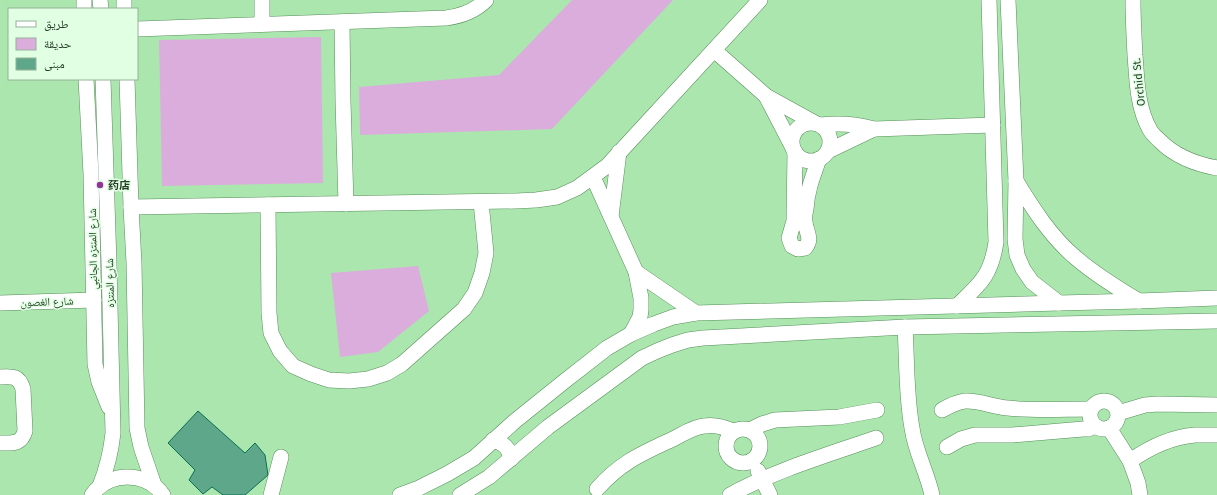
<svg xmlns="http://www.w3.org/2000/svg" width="1217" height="495" font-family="'Fira Sans','Noto Naskh Arabic','Noto Sans SC',sans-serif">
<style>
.green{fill:#dbaddc}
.building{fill:#5fa78a;stroke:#097052}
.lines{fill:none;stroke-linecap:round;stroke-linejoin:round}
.minor-casing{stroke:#568f5a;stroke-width:16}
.minor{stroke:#fff;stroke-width:15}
.poi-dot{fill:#94329a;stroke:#e1ffe2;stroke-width:1.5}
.labels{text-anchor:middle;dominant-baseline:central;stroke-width:3;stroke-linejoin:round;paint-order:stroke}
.street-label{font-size:11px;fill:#263e28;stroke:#e1ffe2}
.poi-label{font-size:11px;font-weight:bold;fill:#263e28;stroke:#e1ffe2;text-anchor:start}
</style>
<rect width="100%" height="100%" fill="#abe6ae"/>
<!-- green -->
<g class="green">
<path d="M572,0H673L552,129L360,135L359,87L499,75Z"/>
<path d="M321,37L323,183L162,186L159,40Z"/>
<path d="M418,266L429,311L378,352L340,357L331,273Z"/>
</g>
<!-- building -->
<path class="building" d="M198,411L245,453L255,443L265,455L268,475L245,495H223L212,487L203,494L189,480L195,470L168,443Z"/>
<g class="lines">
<!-- minor casing -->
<g class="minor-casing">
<g id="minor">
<path d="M84,0V9"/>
<path d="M100,0L101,9"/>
<path d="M124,0V9"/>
<path d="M1008,0L1016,181L1015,239L1017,255L1023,269L1032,282L1059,303"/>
<path d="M1133,0C1133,18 1134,37 1135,55C1137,80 1137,107 1150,130C1152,134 1157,138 1160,141C1176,157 1195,164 1217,168"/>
<path d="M342,22L343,101L346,204"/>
<path d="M262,24V0"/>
<path d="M137,29L446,18C462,16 475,11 486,0"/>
<path d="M714,50L766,96L815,123"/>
<path d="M86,79L91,174L95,364L99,382L109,407"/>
<path d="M127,79L131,207L134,263L137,428L141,447L154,485"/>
<path d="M766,96L792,146"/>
<circle cx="811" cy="142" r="19"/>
<path d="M821,125C839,123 856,124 874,129L993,125"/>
<path d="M828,151L874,129"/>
<path d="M795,152L794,221L789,238L792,246L798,249L805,248C813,239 806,232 805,222C804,218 805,213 806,209C807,191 813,176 819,159"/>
<path d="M593,177L636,272L641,298V310L640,317L631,334"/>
<path d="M1016,181C1033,209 1051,237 1076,258C1096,275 1117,288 1139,301"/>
<path d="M268,205L269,313L271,333L280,351L293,366L311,374L329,380L349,381L368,379L387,373L402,364L464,309L475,293L482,273L486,253L481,202"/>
<path d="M131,207L516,201L536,200L557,197L577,188L607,166L760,0"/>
<path d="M611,216L619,152"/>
<path d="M636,272L696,313"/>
<path d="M0,303L94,300"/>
<path d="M957,306C980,284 991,276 996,242L989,0"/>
<path d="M905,327C907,360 906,396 912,428C915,451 927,472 932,495"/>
<path d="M0,377C13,376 19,376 23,389L25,431C21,445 12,443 0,443"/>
<circle cx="1104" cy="415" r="14"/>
<path d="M942,410C949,406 957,402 965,401C979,400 993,407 1008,408C1035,411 1063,409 1091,409"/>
<path d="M1118,413L1145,405L1158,404L1217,405"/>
<path d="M1109,428L1130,461L1138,483L1140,495"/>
<circle cx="743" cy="446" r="17"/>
<path d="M750,430L762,424L775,420L839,417L877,410"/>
<path d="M493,440C504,443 509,448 511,459"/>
<path d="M947,447L961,439L975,435H1012L1083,429H1088L1095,426"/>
<path d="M1130,461C1150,447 1171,437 1195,435C1202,435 1210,435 1217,435"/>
<path d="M758,471L770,495"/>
<path d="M100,486C107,468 111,452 113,433L109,264L103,79"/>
<path d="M597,489C621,462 641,454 673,439C683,434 693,427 704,426C715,424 724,427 733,431"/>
<path d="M92,495C109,471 146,471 163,495"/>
<path d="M271,495L281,457"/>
<path d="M400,495L419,488L447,474L474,458L515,421L566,380L607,348L631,334L654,324L673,317L696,313L1059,303L1139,301L1217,298"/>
<path d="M460,495L489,477L548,427L642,358L657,351L672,345L688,340L703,338L905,327L1217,321"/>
<path d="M730,495C776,470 827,455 876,438"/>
</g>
</g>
<!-- minor -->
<use href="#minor" class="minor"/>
</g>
<!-- markers -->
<circle class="poi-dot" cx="100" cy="185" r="4"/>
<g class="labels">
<!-- street labels -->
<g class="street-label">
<text transform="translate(1139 82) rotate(-96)">Orchid St.</text>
<text transform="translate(93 249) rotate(-91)">شارع المنتزه الجانبي</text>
<text transform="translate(110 283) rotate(-91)">شارع المنتزه</text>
<text transform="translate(47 302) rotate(-2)">شارع الغصون</text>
</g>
<!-- poi labels -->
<g class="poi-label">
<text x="108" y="185">药店</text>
</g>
</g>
<!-- legend -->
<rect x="8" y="8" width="130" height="72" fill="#e1ffe2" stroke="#96b298"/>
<rect x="16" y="21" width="20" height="6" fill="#ffffff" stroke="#96b298"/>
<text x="44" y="28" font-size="12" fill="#263e28">طريق</text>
<rect x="16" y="38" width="20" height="12" fill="#dbaddc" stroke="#96b298"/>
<text x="44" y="48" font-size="12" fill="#263e28">حديقة</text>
<rect x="16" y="58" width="20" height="12" fill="#5fa78a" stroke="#96b298"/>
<text x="44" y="68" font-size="12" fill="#263e28">مبنى</text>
</svg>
